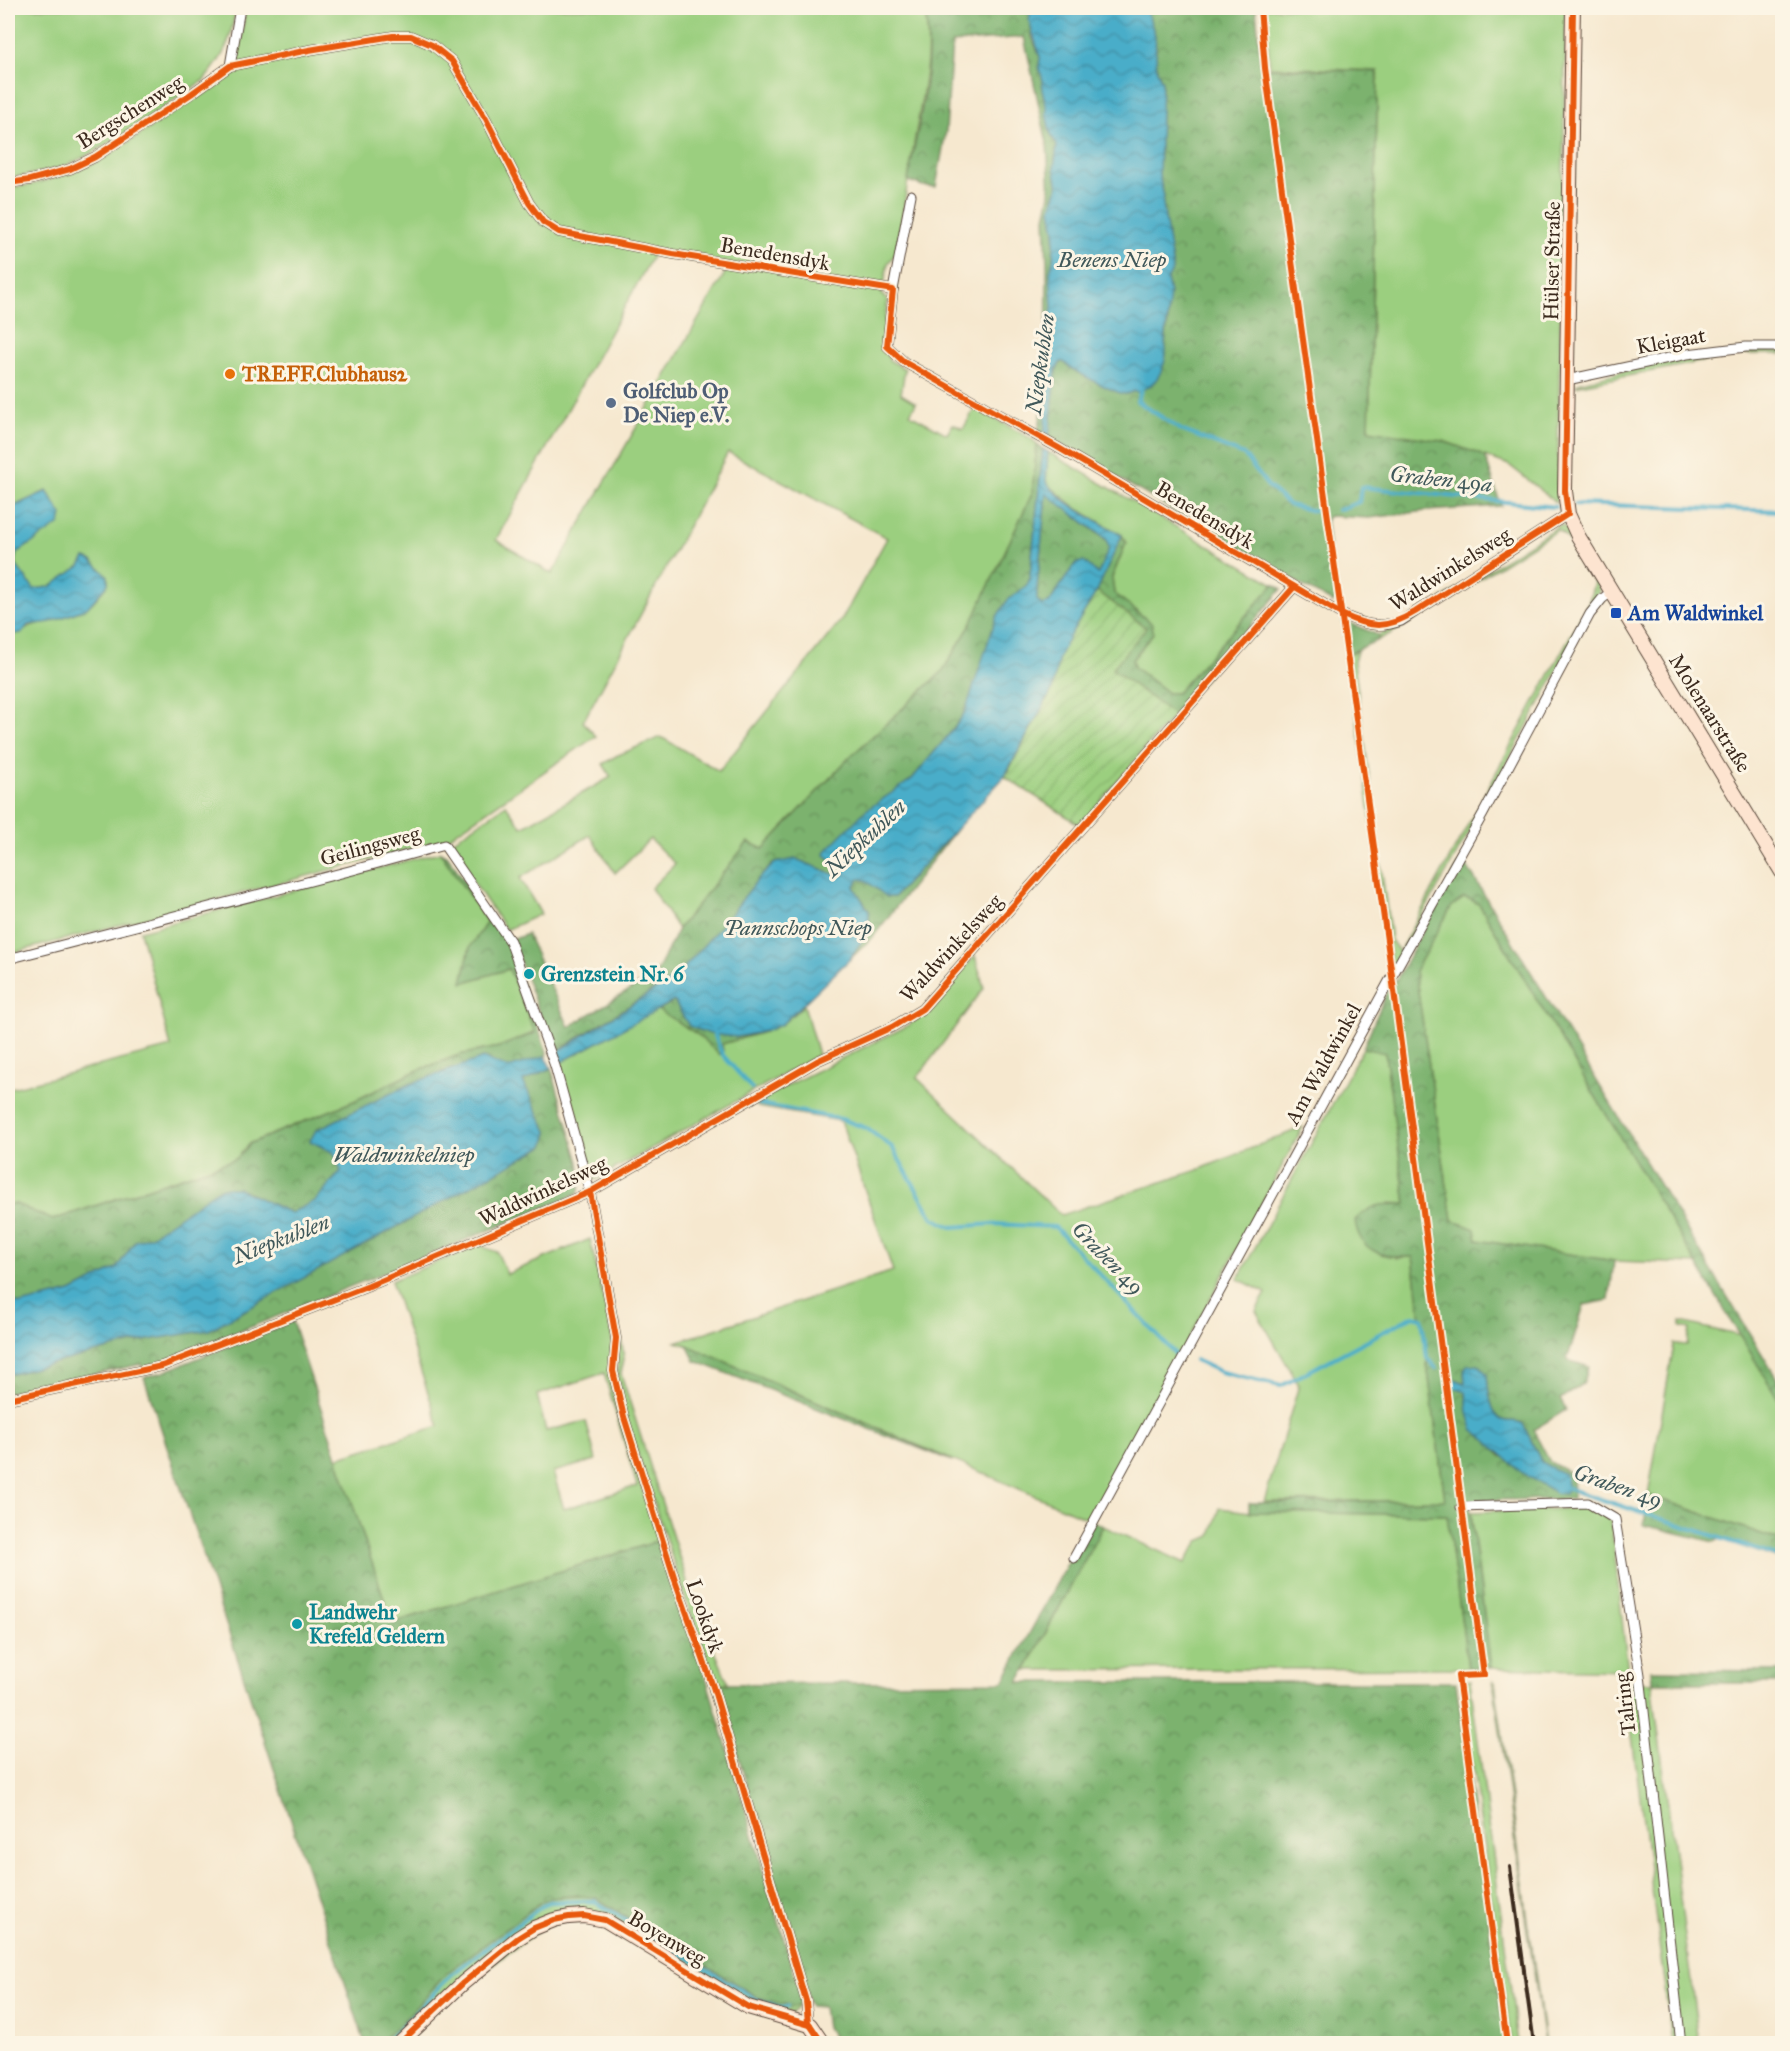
<svg xmlns="http://www.w3.org/2000/svg" width="1790" height="2051" font-family="'IM FELL Great Primer',serif">
<style>
.green{fill:#9bcf7f;stroke:#6b7c4e;stroke-width:1.5;fill-rule:evenodd}
.forest{fill:url(#forest-crowns);stroke:#5c6e46;stroke-width:1.5;fill-rule:evenodd}
.garden{fill:url(#garden-furrows);stroke:#6b7c4e;stroke-width:1.5}
.water{fill:url(#water-waves);stroke:#426c74;stroke-width:1.5;fill-rule:evenodd}
.lines{fill:none;stroke-linecap:round;stroke-linejoin:round}
.stream{stroke:#4aadc9;stroke-width:4}
.street-casing{stroke:#574639;stroke-width:11}
.secondary-casing{stroke:#574639;stroke-width:16}
.street{stroke:#fff;stroke-width:9}
.secondary{stroke:#fde4d0;stroke-width:14}
.rail{stroke:#3b2a1e;stroke-width:4}
.cycleway-casing{stroke:#fcf5e5;stroke-width:10}
.cycleway{stroke:#e8590c;stroke-width:6}
.food-dot{fill:#e8710a;stroke:#fcf5e5;stroke-width:2}
.service-dot{fill:#5c6f8a;stroke:#fcf5e5;stroke-width:2}
.transit-dot{fill:#1a4fb4;stroke:#fcf5e5;stroke-width:2}
.culture-dot{fill:#0f9aa8;stroke:#fcf5e5;stroke-width:2}
.labels{text-anchor:middle;dominant-baseline:central;stroke-width:6;stroke-linejoin:round;paint-order:stroke}
.street-label{font-size:21px;fill:#3b2a1e;stroke:#fcf5e5}
.food-label{font-size:21px;font-weight:bold;fill:#c56008;stroke:#fcf5e5;text-anchor:start}
.service-label{font-size:21px;font-weight:bold;fill:#4e5e75;stroke:#fcf5e5;text-anchor:start}
.transit-label{font-size:21px;font-weight:bold;fill:#164399;stroke:#fcf5e5;text-anchor:start}
.culture-label{font-size:21px;font-weight:bold;fill:#0d838f;stroke:#fcf5e5;text-anchor:start}
.water-label{font-size:22px;font-style:italic;fill:#40585a;stroke:#fcf5e5}
</style>
<defs>
<pattern id="forest-crowns" width="20" height="18" patternUnits="userSpaceOnUse" patternTransform="scale(1.5)"><rect width="20" height="18" fill="#7cb26e"/><path d="M2 6a3 3 0 1 1 6 0M12 15a3 3 0 1 1 6 0" fill="none" stroke="#67915a"/></pattern>
<pattern id="garden-furrows" width="10" height="10" patternUnits="userSpaceOnUse" patternTransform="scale(1.5)"><rect width="10" height="10" fill="#9bcf7f"/><path d="M-1 1l2-2M0 10L10 0M9 11l2-2" fill="none" stroke="#86b26d"/></pattern>
<pattern id="water-waves" width="16" height="10" patternUnits="userSpaceOnUse" patternTransform="scale(1.5)"><rect width="16" height="10" fill="#4aadc9"/><path d="M0 5q4-4 8 0t8 0" fill="none" stroke="#3f8da3"/></pattern>
</defs>
<rect width="100%" height="100%" fill="#fcf5e5"/>
<filter id="ink" filterUnits="userSpaceOnUse"><feTurbulence type="fractalNoise" baseFrequency=".0167" numOctaves="2"/><feDisplacementMap in="SourceGraphic" scale="12" xChannelSelector="R" yChannelSelector="G"/><feConvolveMatrix kernelMatrix="1 2 1 2 8 2 1 2 1" color-interpolation-filters="sRGB"/></filter>
<filter id="wash" filterUnits="userSpaceOnUse"><feTurbulence type="fractalNoise" baseFrequency=".008" numOctaves="4" result="noise"/><feDisplacementMap in="SourceGraphic" scale="24" xChannelSelector="R" yChannelSelector="G"/><feGaussianBlur stdDeviation="1.35" result="paint"/><feColorMatrix in="noise" values="0 0 0 0 0 0 0 0 0 0 0 0 0 0 0 0 0 1.4 0 .05"/><feComposite in="paint" operator="in"/></filter>
<g filter="url(#wash)">
<rect width="100%" height="100%" fill="#f6e8cf"/>
<!-- green -->
<g class="green">
<path d="M8,8H236C230,40 227,54 204,80C163,107 115,144 71,163C51,172 28,175 8,178Z"/>
<path d="M246,8H924C934,53 921,99 914,144C908,180 902,217 896,253L888,263L882,295L888,301C883,324 883,337 889,360L905,369L901,394L916,403L910,414L947,434L953,424L963,429L975,408L1032,439L1037,445L1032,494L970,626L942,672L848,759L763,849L748,842L678,929L651,888L675,864L650,839L615,873L590,835L520,878L541,914L506,930L448,844L506,805L522,827L611,777L603,764L616,756L661,737L719,771L842,619L887,538L728,452L583,722L596,736L445,840L8,954V632L14,634C36,620 63,621 85,608C94,604 102,591 108,584V576L86,558L80,566L50,587L34,589L16,565V554L25,546L46,491L8,509V188L30,185L62,176L99,161L158,123L230,70L236,71ZM653,255L729,266L552,574L496,540Z"/>
<path d="M1265,8H1566L1557,503L1509,465L1443,441L1369,431L1378,71L1270,67Z"/>
<path d="M1749,351H1782V354H1741L1575,386L1579,383L1658,362Z"/>
<path d="M1048,452L1274,584L1177,693H1168L1134,667L1132,660L1153,633L1152,624L1114,593L1112,578L1126,543L1122,535L1078,509L1046,483Z"/>
<path d="M1560,525L1568,529C1577,545 1603,578 1598,595L1480,813L1393,967L1391,966L1348,654L1357,651L1354,662L1391,940L1399,952L1589,601L1594,583C1590,569 1570,536 1557,530L1399,629L1378,640V635L1399,626Z"/>
<path d="M440,852L487,922L470,947L462,983L509,969L536,1032L499,1047L459,1055L416,1071L354,1101L251,1143L236,1159L52,1220L16,1204H8V1089L171,1047L140,931Z"/>
<path d="M1464,898L1470,899L1479,904L1697,1264L1614,1261L1477,1240L1474,1229L1452,1220L1415,971L1452,906Z"/>
<path d="M975,956L984,988L917,1078L1061,1215L1198,1170L1303,1127L1091,1520L687,1345L676,1342L893,1271L841,1121L758,1107L754,1102L909,1025L925,1013Z"/>
<path d="M804,1005L818,1055L595,1180L589,1175L587,1161L558,1064L658,1009L697,1034L719,1054L722,1044L767,1031L782,1024Z"/>
<path d="M1363,1048L1385,1052L1406,1204L1389,1203L1396,1258L1413,1257L1445,1500L1264,1502L1299,1385L1256,1311L1266,1293L1238,1279Z"/>
<path d="M590,1239L612,1337L611,1383L617,1410L659,1541L392,1623L337,1458L439,1426L391,1281L479,1245L497,1252L507,1274ZM604,1373L637,1486L564,1509L553,1472L596,1460L586,1421L546,1431L537,1395Z"/>
<path d="M619,1321L624,1359L621,1374L689,1588L728,1683L714,1684L626,1419L617,1377Z"/>
<path d="M1681,1322L1741,1336L1782,1405V1541L1648,1495L1674,1344L1687,1345L1690,1329L1681,1327Z"/>
<path d="M1220,1508L1249,1512L1447,1515L1468,1668L1026,1670L1103,1526L1185,1563L1199,1541L1211,1536Z"/>
<path d="M1586,1508L1605,1516L1611,1522L1628,1671L1491,1668L1471,1512Z"/>
<path d="M1470,1681L1518,2043H1511L1461,1682Z"/>
<path d="M1493,1681L1495,1682L1545,2043H1544Z"/>
<path d="M1625,1682L1652,1683L1699,2043H1672Z"/>
<path d="M586,1896L596,1898L757,1997L801,2005L792,2013L761,2007L623,1926L562,1913L409,2028L390,2043L378,2044L402,2022L447,1973L543,1901L549,1898Z"/>
</g>
<!-- forest -->
<g class="forest">
<path d="M924,8H1026L1031,16L1032,37L1040,57L1039,67L1043,81L1042,90L1047,109L1046,114L1050,132L1057,146L1054,168L1058,187L1051,209L1055,231L1053,259L1050,272L1052,307L1049,326L1052,341L1049,353V385L1044,435L1038,431L1046,391L1047,267L1045,217L1050,194L1047,143L1024,37L952,43L946,131L936,187L923,186L908,181C917,125 937,64 924,8Z"/>
<path d="M1146,8H1256L1261,68L1378,71L1369,430L1443,441L1485,456L1501,506L1426,511L1369,518L1330,516L1326,518L1335,599L1333,603L1049,438L1056,370L1061,362H1064C1070,370 1115,393 1125,394C1128,394 1132,392 1135,391L1138,392L1144,388L1165,344L1168,320V303L1170,293L1167,280L1173,269L1163,204L1164,196L1159,175L1162,81L1157,71L1155,35Z"/>
<path d="M1037,445L1043,449L1030,576L1027,585L1007,601L965,712L955,727L912,779L865,811L826,855L844,869L845,874L838,876L796,859L774,863L758,879L732,913L677,976L554,1053L512,940L527,934L569,1027L656,974L678,929L748,842L763,849L848,759L942,672L970,626L1032,494Z"/>
<path d="M1046,493L1106,540L1109,548L1098,575L1075,564L1049,603L1042,605L1037,600V589Z"/>
<path d="M1122,535L1126,543L1112,577L1114,593L1152,624L1153,633L1132,660L1134,667L1168,693H1177L1274,584L1282,589L1174,715L1112,669L1145,628L1097,591Z"/>
<path d="M1343,620L1378,635V640L1348,654Z"/>
<path d="M958,827L872,938L850,959L869,929V911L854,887L859,879H865L887,897H894Z"/>
<path d="M440,852L447,855L507,943L547,1052L546,1057L508,1068L483,1058L410,1084L316,1130L311,1141L334,1153L341,1171L315,1201L291,1213L238,1188L151,1236L135,1241L117,1268L71,1292L21,1304L8,1301V1204H16L53,1220L236,1159L251,1143L354,1101L416,1071L459,1055L499,1047L535,1033L509,969L462,983L470,947L487,922Z"/>
<path d="M1462,858L1782,1387V1405L1479,904L1470,899L1464,898L1452,906L1415,971L1452,1220L1475,1229L1477,1240L1614,1261L1609,1300L1584,1305L1567,1360L1589,1367L1583,1384L1560,1399L1566,1410L1533,1430L1550,1462L1572,1474L1573,1499L1469,1500L1491,1668H1468L1447,1515L1249,1512V1503L1445,1500L1413,1257C1384,1258 1359,1253 1355,1220C1372,1203 1383,1204 1406,1204L1385,1053L1363,1048L1394,975L1395,982ZM1464,1371L1487,1374C1488,1386 1489,1416 1503,1420C1511,1423 1516,1419 1523,1424L1542,1463L1565,1474L1501,1456L1468,1413L1466,1392L1451,1378L1465,1383Z"/>
<path d="M674,1001L689,1026L737,1037L767,1031L722,1044L723,1051L719,1054L697,1034L658,1010Z"/>
<path d="M551,1068L579,1162L581,1176L579,1192L576,1195L174,1358L143,1369L142,1364L8,1393V1375L136,1342L209,1330L544,1146L548,1133L523,1081Z"/>
<path d="M292,1321L392,1623L659,1541L708,1684L802,1999L801,2005L790,2008L785,2003L781,2004L757,1997L596,1898C580,1895 558,1895 543,1901L447,1973L402,2022L378,2043H365L144,1377L163,1372Z"/>
<path d="M687,1345L952,1461L695,1361Z"/>
<path d="M1648,1495L1782,1541V1560L1720,1539L1714,1542L1644,1525Z"/>
<path d="M1091,1520L1103,1526L1019,1682H1456L1505,2043H835L831,2032L826,2028L823,2007L810,2006L737,1751L714,1684L1003,1682Z"/>
<path d="M1651,1670L1782,1671V1683H1652Z"/>
</g>
<!-- garden -->
<path class="garden" d="M1097,591L1146,628L1112,669L1174,715L1080,825L1005,777L1052,690L1059,657L1069,637Z"/>
<!-- water -->
<g class="water">
<path d="M1026,8H1146L1155,35L1157,71L1162,81L1159,175L1164,196L1163,204L1173,269L1167,280L1170,293L1165,344C1169,356 1161,377 1151,385C1147,388 1142,390 1137,392L1135,391C1131,392 1128,394 1125,394C1115,393 1070,370 1064,362H1061L1056,370L1049,438L1044,435L1049,385V353L1052,341L1049,326L1052,307L1050,272L1053,259L1055,231L1051,209L1058,187L1054,168L1057,146L1050,132L1046,114L1047,109L1042,90L1043,81L1039,67L1040,57L1029,21L1030,15Z"/>
<path d="M1043,449L1048,452L1046,482C1065,506 1096,520 1122,535L1097,591L1069,637L1059,657L1052,690L1004,777L894,897H887L865,880L859,879L854,887L869,911V929L850,959L782,1024L767,1031L737,1037L710,1034L689,1026L674,1001L558,1064L554,1054L677,976L732,913L758,879L775,863L796,859L838,876L845,874L844,869L825,855L826,851L865,811L912,779L955,727L965,712L996,618L1007,601L1027,585L1030,576ZM1046,494L1106,539L1109,548L1098,574L1084,561L1075,564L1049,603L1042,605L1037,600V589Z"/>
<path d="M47,491L62,515L60,524L16,554V565L34,589L50,587L80,566L85,558L91,560L108,576V584L87,608L51,622L28,625L22,633L14,634L8,632V509Z"/>
<path d="M545,1056L551,1068L523,1081L548,1133L544,1146L209,1330L136,1342L8,1375V1301L21,1304L71,1292L117,1268L135,1241L151,1236L220,1188H237L291,1213L315,1201L341,1171L334,1153L310,1141L316,1130L410,1084L483,1058L508,1068Z"/>
<path d="M1478,1364L1487,1374C1488,1386 1490,1416 1503,1420C1511,1423 1516,1419 1523,1424L1542,1463L1565,1474L1568,1489L1565,1494L1556,1493L1521,1472L1473,1429L1468,1413L1466,1392L1451,1387L1450,1377L1465,1383L1464,1371L1467,1365Z"/>
</g>
<g class="lines">
<!-- stream -->
<g class="stream">
<path d="M1136,388L1141,390L1137,401L1181,430L1244,455L1267,485L1289,505L1314,511"/>
<path d="M1575,504L1782,511"/>
<path d="M1338,510L1359,502L1361,487L1555,507"/>
<path d="M713,1030L722,1054L752,1089"/>
<path d="M759,1104L841,1119L866,1128L892,1147L933,1218L952,1227L994,1224L1055,1227L1177,1356"/>
<path d="M1195,1360L1221,1372L1281,1386L1413,1316L1422,1318L1427,1358L1436,1368"/>
<path d="M1566,1488L1782,1558"/>
<path d="M8,2034L28,2044"/>
<path d="M383,2044L400,2029L451,1975L545,1904L550,1902L594,1901L755,1999L781,2008L787,2006"/>
</g>
</g>
</g>
<g filter="url(#ink)">
<g class="lines">
<!-- street casing -->
<g class="street-casing">
<g id="street">
<path d="M230,66L309,50L393,36H411L432,45L452,61L486,119L529,203L543,222L559,232L673,254L893,290L887,346L904,362L1057,447L1341,614C1362,624 1379,629 1401,621L1568,514"/>
<path d="M8,183L30,180L70,169L95,157L191,94L230,66L240,8"/>
<path d="M893,290L911,195"/>
<path d="M1567,380L1687,354L1746,347H1782"/>
<path d="M8,959L353,870L444,845L510,941L555,1066L590,1192L616,1338L613,1371L624,1417L675,1580L713,1687L806,2001L808,2022L810,2025"/>
<path d="M8,1399L162,1366L369,1286L590,1192L817,1061L892,1027L922,1009L1294,587"/>
<path d="M1461,1507L1588,1503L1615,1519L1640,1675L1681,2044"/>
<path d="M1074,1558L1392,976L1483,814L1590,614L1602,599L1611,592"/>
</g>
</g>
<!-- secondary casing -->
<g class="secondary-casing">
<g id="secondary">
<path d="M1573,8L1565,491L1568,514L1578,536L1782,872"/>
<path d="M399,2044L463,1983L518,1938L534,1928L554,1920L569,1917L584,1916L605,1920L748,2007L810,2025L823,2044"/>
</g>
</g>
<!-- street -->
<use href="#street" class="street"/>
<!-- secondary -->
<use href="#secondary" class="secondary"/>
<!-- rail -->
<path class="rail" d="M1510,1867L1534,2044"/>
<!-- cycleway casing -->
<g class="cycleway-casing">
<g id="cycleway">
<path d="M1260,8L1265,68L1392,976L1484,1675L1458,1676L1507,2044"/>
<path d="M8,183L30,180L70,169L95,157L191,94L230,66L309,50L393,36H411L432,45L452,61L486,119L529,203L543,222L559,232L673,254L893,290L887,346L904,362L1057,447L1341,614C1372,629 1386,629 1415,612L1568,514L1565,491L1573,8"/>
<path d="M590,1192L616,1338L613,1371L624,1417L675,1580L713,1687L806,2001L808,2022L823,2044"/>
<path d="M8,1399L162,1366L369,1286L590,1192L817,1061L892,1027L922,1009L1294,587"/>
<path d="M399,2044L463,1983L518,1938L534,1928L554,1920L569,1917L584,1916L605,1920L748,2007L810,2025"/>
</g>
</g>
<!-- cycleway -->
<use href="#cycleway" class="cycleway"/>
</g>
</g>
<!-- markers -->
<circle class="food-dot" cx="230" cy="374" r="6"/>
<circle class="service-dot" cx="611" cy="403" r="6"/>
<rect class="transit-dot" x="1610" y="607" width="12" height="12" rx="3"/>
<g class="culture-dot">
<circle cx="529" cy="974" r="6"/>
<circle cx="297" cy="1624" r="6"/>
</g>
<g class="labels">
<!-- street labels -->
<g class="street-label">
<text transform="translate(130 112) rotate(-32)">Bergschenweg</text>
<text transform="translate(775 254) rotate(10)">Benedensdyk</text>
<text transform="translate(1552 261) rotate(-89)">Hülser Straße</text>
<text transform="translate(1671 341) rotate(-10)">Kleigaat</text>
<text transform="translate(1205 515) rotate(31)">Benedensdyk</text>
<text transform="translate(1450 569) rotate(-32)">Waldwinkelsweg</text>
<text transform="translate(1710 713) rotate(58)">Molenaarstraße</text>
<text transform="translate(370 846) rotate(-15)">Geilingsweg</text>
<text transform="translate(951 948) rotate(-47)">Waldwinkelsweg</text>
<text transform="translate(1323 1064) rotate(-61)">Am Waldwinkel</text>
<text transform="translate(543 1191) rotate(-25)">Waldwinkelsweg</text>
<text transform="translate(705 1616) rotate(71)">Lookdyk</text>
<text transform="translate(1625 1704) rotate(-97)">Talring</text>
<text transform="translate(667 1938) rotate(31)">Boyenweg</text>
</g>
<!-- food labels -->
<g class="food-label">
<text x="242" y="374">TREFF.Clubhaus2</text>
</g>
<!-- service labels -->
<g class="service-label">
<text x="623" y="391">Golfclub Op<tspan x="623" dy="24">De Niep e.V.</tspan></text>
</g>
<!-- transit labels -->
<g class="transit-label">
<text x="1628" y="613">Am Waldwinkel</text>
</g>
<!-- culture labels -->
<g class="culture-label">
<text x="541" y="974">Grenzstein Nr. 6</text>
<text x="309" y="1612">Landwehr<tspan x="309" dy="24">Krefeld Geldern</tspan></text>
</g>
<!-- water labels -->
<g class="water-label">
<text x="1112" y="259">Benens Niep</text>
<text transform="translate(1040 364) rotate(-82)">Niepkuhlen</text>
<text transform="translate(1441 479) rotate(6)">Graben 49a</text>
<text transform="translate(865 838) rotate(-43)">Niepkuhlen</text>
<text x="798" y="927">Pannschops Niep</text>
<text x="404" y="1154">Waldwinkelniep</text>
<text transform="translate(281 1239) rotate(-21)">Niepkuhlen</text>
<text transform="translate(1108 1258) rotate(46)">Graben 49</text>
<text transform="translate(1618 1486) rotate(19)">Graben 49</text>
</g>
</g>
<!-- margin -->
<rect width="1790" height="2051" fill="none" stroke="#fcf5e5" stroke-width="30"/>
</svg>
